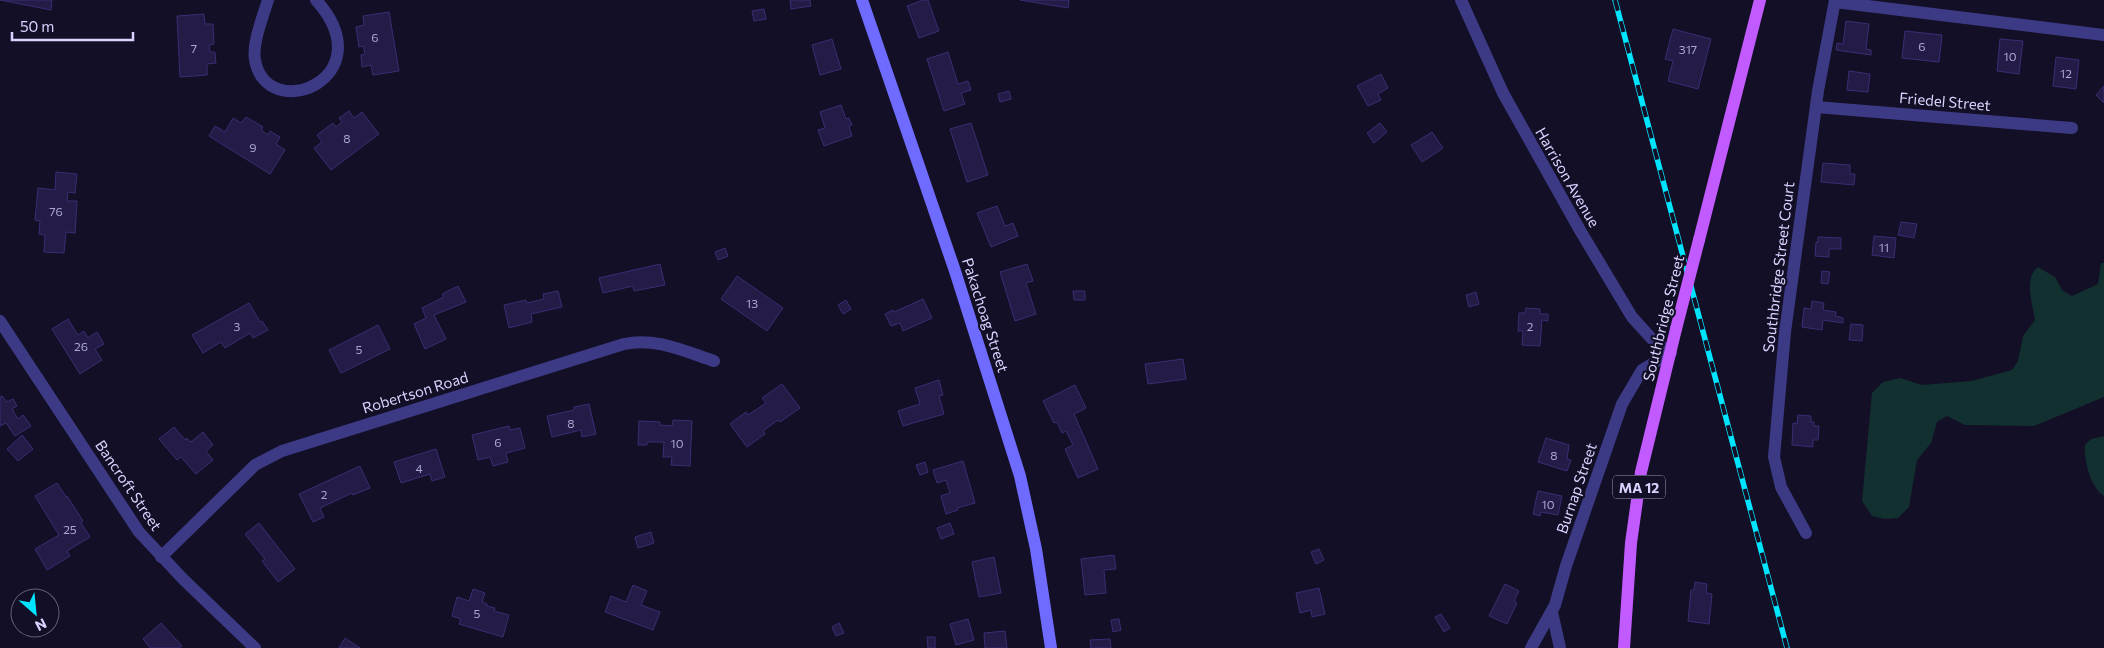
<svg xmlns="http://www.w3.org/2000/svg" width="2104" height="648" font-family="Commissioner,sans-serif">
<style>
.green{fill:#12302f}
.building{fill:#241b47;stroke:#3b2d73}
.lines{fill:none;stroke-linecap:round;stroke-linejoin:round}
.street{stroke:#3d3a85;stroke-width:12}
.secondary{stroke:#6f6bff;stroke-width:12}
.primary{stroke:#c25bff;stroke-width:12}
.rail-casing{stroke:#00e5ff;stroke-width:5.5}
.rail{stroke:#130f26;stroke-width:4;stroke-dasharray:11;stroke-linecap:butt}
.primary-bridge{stroke:#c25bff;stroke-width:12}
.labels{text-anchor:middle;dominant-baseline:central;stroke-width:4.5;stroke-linejoin:round;paint-order:stroke}
.number-label{font-size:12px;fill:#aca6d1}
.shield{fill:#130f26;stroke:#9e99be;stroke-width:1}
.shield-label{font-size:14px;font-weight:bold;fill:#d9d4ff}
.street-label{font-size:15px;fill:#d9d4ff;stroke:#130f26}
</style>
<rect width="100%" height="100%" fill="#130f26"/>
<!-- green -->
<g class="green">
<path d="M2101,263H2104V397L2034,426L1965,425L1947,416L1937,422L1931,443L1917,460L1909,507L1898,518L1885,519L1872,516L1862,501L1872,393L1883,382L1900,378L1922,385L1971,381L2012,370L2018,361L2023,336L2035,320C2033,305 2023,278 2038,267L2055,277L2062,290L2072,296L2098,284Z"/>
<path d="M2104,436V496C2090,487 2084,461 2085,445L2091,439Z"/>
</g>
<!-- building -->
<g class="building">
<path d="M0,0H52L51,10Z"/>
<path d="M790,0H810L811,6L791,9Z"/>
<path d="M923,0H928L939,31L919,38L907,6Z"/>
<path d="M1020,0H1069L1068,8Z"/>
<path d="M764,9L766,19L754,21L752,11Z"/>
<path d="M389,12L399,71L373,75L371,65L362,67L361,55L365,54L363,46L359,47L356,27L364,25L363,16Z"/>
<path d="M204,14L205,24H213L214,44L209,45L210,52H215L216,63L207,64V75L180,77L177,16Z"/>
<path d="M1846,21L1869,24L1866,49L1871,50V55L1836,50L1837,43L1843,44Z"/>
<path d="M1673,29L1711,39L1698,89L1668,81L1673,61L1665,59Z"/>
<path d="M1905,31L1942,35L1939,62L1902,58Z"/>
<path d="M832,39L841,69L820,75L812,45Z"/>
<path d="M2000,39L2023,41L2019,74L1997,71Z"/>
<path d="M948,52L958,84L968,81L971,90L961,93L965,104L944,111L927,59Z"/>
<path d="M2056,57L2079,60L2076,89L2053,86Z"/>
<path d="M1849,71L1870,74L1868,92L1847,90Z"/>
<path d="M1381,74L1388,88L1378,94L1381,100L1368,106L1357,86Z"/>
<path d="M2104,86V103L2096,95Z"/>
<path d="M1009,91L1011,99L1000,102L998,94Z"/>
<path d="M841,105L846,119L849,118L852,125L849,126L852,136L824,146L818,130L825,128L820,112Z"/>
<path d="M349,111L354,118L362,112L379,134L331,170L314,148L322,142L317,135L333,123L336,127L342,122L339,118Z"/>
<path d="M246,117L263,127L261,130L268,135L270,131L280,137L276,144L285,150L270,174L209,136L215,126L225,132L233,118L241,123Z"/>
<path d="M971,123L988,175L967,182L950,129Z"/>
<path d="M1380,123L1387,132L1374,143L1367,133Z"/>
<path d="M1432,132L1443,148L1422,162L1411,145Z"/>
<path d="M1823,163L1850,165V174H1855L1854,185L1821,182Z"/>
<path d="M56,172L77,174L75,193L68,192L67,201H77L75,233L66,232L64,253L44,252L45,235L39,234L40,221L35,220L38,188L55,190Z"/>
<path d="M997,206L1005,226L1013,223L1018,236L991,247L977,213Z"/>
<path d="M1901,222L1917,224L1914,238L1898,235Z"/>
<path d="M1874,236L1896,238L1894,258L1872,255Z"/>
<path d="M1818,237L1841,238V249H1829V257L1815,256L1816,242H1818Z"/>
<path d="M725,248L728,256L718,260L715,252Z"/>
<path d="M660,264L665,285L634,291L633,286L603,293L599,278Z"/>
<path d="M1027,264L1033,281L1026,283L1036,314L1015,321L1000,272Z"/>
<path d="M1822,271L1830,272L1828,284L1821,283Z"/>
<path d="M737,276L783,308L767,331L721,299Z"/>
<path d="M458,286L466,302L434,315L446,339L425,349L414,324L426,318L422,308L444,297L442,294Z"/>
<path d="M558,291L562,307L531,314L532,322L509,328L504,305L526,300L527,303L544,299L543,294Z"/>
<path d="M1073,291H1085V300H1074Z"/>
<path d="M1476,292L1479,304L1469,307L1466,295Z"/>
<path d="M923,299L932,318L903,331L900,323L891,326L885,314L893,310L894,312Z"/>
<path d="M846,300L851,309L843,314L838,305Z"/>
<path d="M1812,301L1824,303L1823,310L1836,312L1835,316L1843,318V323L1823,320L1822,330L1802,327L1804,308L1811,309Z"/>
<path d="M249,303L260,322L262,321L268,330L253,338L250,333L225,348L221,342L203,353L192,335Z"/>
<path d="M1526,308L1540,309V314H1548V321L1542,320L1540,346L1522,345L1523,331H1518L1519,313H1525Z"/>
<path d="M68,319L78,335L84,331L88,338L97,332L104,344L95,349L102,360L80,374L52,329Z"/>
<path d="M1851,324L1863,325L1862,341L1849,340Z"/>
<path d="M378,325L390,349L341,373L329,350Z"/>
<path d="M1183,359L1186,379L1148,384L1145,364Z"/>
<path d="M939,380L943,395L939,396L944,414L903,426L898,411L920,404L915,388Z"/>
<path d="M782,384L800,408L780,422L778,420L763,431L765,434L747,447L730,424L746,412L748,415L766,403L762,398Z"/>
<path d="M1075,385L1086,408L1074,414L1098,469L1078,478L1065,449L1073,445L1066,431L1062,433L1057,422L1054,423L1043,401Z"/>
<path d="M2,396L7,402L13,399L17,406L12,409L18,419L23,415L31,426L15,436L6,423L0,426V397Z"/>
<path d="M589,404L596,434L582,437L581,430L552,437L547,416L574,410V407Z"/>
<path d="M1798,415L1811,416V422H1814V426H1819L1818,440H1813V447L1792,445L1793,423L1797,424Z"/>
<path d="M673,420L692,421L690,466L671,465L672,457H663L664,442H647V445H638L639,421L660,422V425L672,426Z"/>
<path d="M509,426L510,430L520,428L525,448L506,453L508,462L493,466L490,457L478,460L472,435Z"/>
<path d="M174,427L185,440L187,438L191,442L203,432L213,445L206,451L213,460L196,474L181,457L177,460L159,439Z"/>
<path d="M22,435L33,449L18,461L7,449Z"/>
<path d="M1546,438L1569,445L1567,459L1571,460L1567,471L1538,462Z"/>
<path d="M436,449L445,477L432,481L430,474L401,483L394,462Z"/>
<path d="M963,461L975,503L957,508L958,510L946,514L941,496L950,493L946,480L937,483L933,470Z"/>
<path d="M925,462L928,472L920,475L916,465Z"/>
<path d="M360,466L370,488L353,495L352,493L320,508L324,517L313,522L299,494Z"/>
<path d="M57,483L66,497L67,496L83,521L81,523L90,537L67,551L70,556L47,570L35,549L59,535L35,496Z"/>
<path d="M1538,491L1562,496L1558,515L1541,512L1540,516L1533,514Z"/>
<path d="M259,523L295,569L278,582L262,561L265,559L245,534Z"/>
<path d="M950,523L954,534L941,539L937,528Z"/>
<path d="M651,532L654,543L638,548L635,537Z"/>
<path d="M1319,549L1324,560L1316,564L1311,552Z"/>
<path d="M1114,555L1116,569L1104,570L1106,593L1085,595L1081,559Z"/>
<path d="M994,557L1001,593L979,597L972,562Z"/>
<path d="M1695,582L1707,584L1706,593L1712,594L1709,624L1688,621L1691,590H1694Z"/>
<path d="M1505,584L1519,591L1514,601L1517,603L1507,624L1489,616Z"/>
<path d="M633,585L647,591L641,605L660,612L653,630L605,612L611,596L626,602Z"/>
<path d="M1319,588L1325,614L1312,617L1311,610L1300,613L1296,593Z"/>
<path d="M473,589L485,593L482,602L487,604V606L495,608L494,611L509,615L503,637L459,624L461,619L452,616L457,597L469,601Z"/>
<path d="M1441,614L1450,628L1444,632L1435,617Z"/>
<path d="M968,619L974,640L956,645L950,624Z"/>
<path d="M1119,619L1121,630L1113,632L1111,620Z"/>
<path d="M161,623L182,646L179,648H150L143,639Z"/>
<path d="M839,623L844,633L836,636L832,627Z"/>
<path d="M1005,631L1007,648H985L984,633Z"/>
<path d="M927,637H935V648H928Z"/>
<path d="M345,638L360,648H339Z"/>
<path d="M1110,639L1111,648H1091L1090,640Z"/>
</g>
<g class="lines">
<!-- street -->
<g class="street">
<path d="M268,0C263,16 252,44 255,60C267,126 386,78 316,0"/>
<path d="M1461,0L1503,93L1581,232L1632,317L1652,339L1671,353L1642,370L1622,404L1566,566L1555,605L1531,648"/>
<path d="M1835,2L2104,35"/>
<path d="M1816,107L2072,128"/>
<path d="M0,321L139,532L183,579L255,648"/>
<path d="M1806,533L1781,487L1774,457L1785,332L1818,91L1835,0"/>
<path d="M161,557L255,465L282,451L624,344C655,337 684,351 714,361"/>
<path d="M1552,612L1560,648"/>
</g>
<!-- secondary -->
<path class="secondary" d="M862,0L955,271L1020,476L1036,549L1051,648"/>
<!-- primary -->
<g class="primary">
<path d="M1699,240L1760,0"/>
<path d="M1624,648L1631,543L1641,472L1676,329"/>
</g>
<!-- rail casing -->
<g class="rail-casing">
<path id="rail" d="M1615,0L1787,648"/>
</g>
<!-- rail -->
<use href="#rail" class="rail"/>
<!-- primary-bridge -->
<path class="primary-bridge" d="M1676,329L1699,240"/>
</g>
<g class="labels">
<!-- number labels -->
<g class="number-label">
<text x="375" y="37">6</text>
<text x="1922" y="46">6</text>
<text x="194" y="48">7</text>
<text x="1688" y="49">317</text>
<text x="2010" y="56">10</text>
<text x="2066" y="73">12</text>
<text x="347" y="138">8</text>
<text x="253" y="147">9</text>
<text x="56" y="211">76</text>
<text x="1884" y="247">11</text>
<text x="752" y="303">13</text>
<text x="237" y="326">3</text>
<text x="1530" y="326">2</text>
<text x="81" y="346">26</text>
<text x="359" y="349">5</text>
<text x="571" y="423">8</text>
<text x="498" y="442">6</text>
<text x="677" y="443">10</text>
<text x="1554" y="455">8</text>
<text x="419" y="468">4</text>
<text x="324" y="494">2</text>
<text x="1548" y="504">10</text>
<text x="70" y="529">25</text>
<text x="477" y="613">5</text>
</g>
<!-- shield labels -->
<rect class="shield" x="1613" y="475.5" width="52" height="23" rx="4"/>
<g class="shield-label">
<text x="1639" y="487">MA 12</text>
</g>
<!-- street labels -->
<g class="street-label">
<text transform="translate(1945 101) rotate(5)">Friedel Street</text>
<text transform="translate(1568 177) rotate(60)">Harrison Avenue</text>
<text transform="translate(1778 267) rotate(-83)">Southbridge Street Court</text>
<text transform="translate(986 315) rotate(72)">Pakachoag Street</text>
<text transform="translate(1663 318) rotate(-76)">Southbridge Street</text>
<text transform="translate(415 392) rotate(-17)">Robertson Road</text>
<text transform="translate(129 485) rotate(56)">Bancroft Street</text>
<text transform="translate(1576 488) rotate(-71)">Burnap Street</text>
</g>
</g>
<!-- north arrow -->
<g transform="translate(35 613) rotate(153)"><circle r="24" fill="#130f26" stroke="#625e7d"/>
<path d="M0-4L9 19L0 12L-9 19Z" fill="#00e5ff"/>
<text y="-8" font-size="14" font-weight="bold" text-anchor="middle" fill="#d9d4ff">N</text>
</g>
<!-- scale -->
<path d="M12 32v8h121v-8" fill="none" stroke="#d9d4ff" stroke-width="2.5"/>
<text x="20" y="32" font-size="15" fill="#d9d4ff" stroke="#130f26" stroke-width="4" paint-order="stroke">50 m</text>
</svg>
